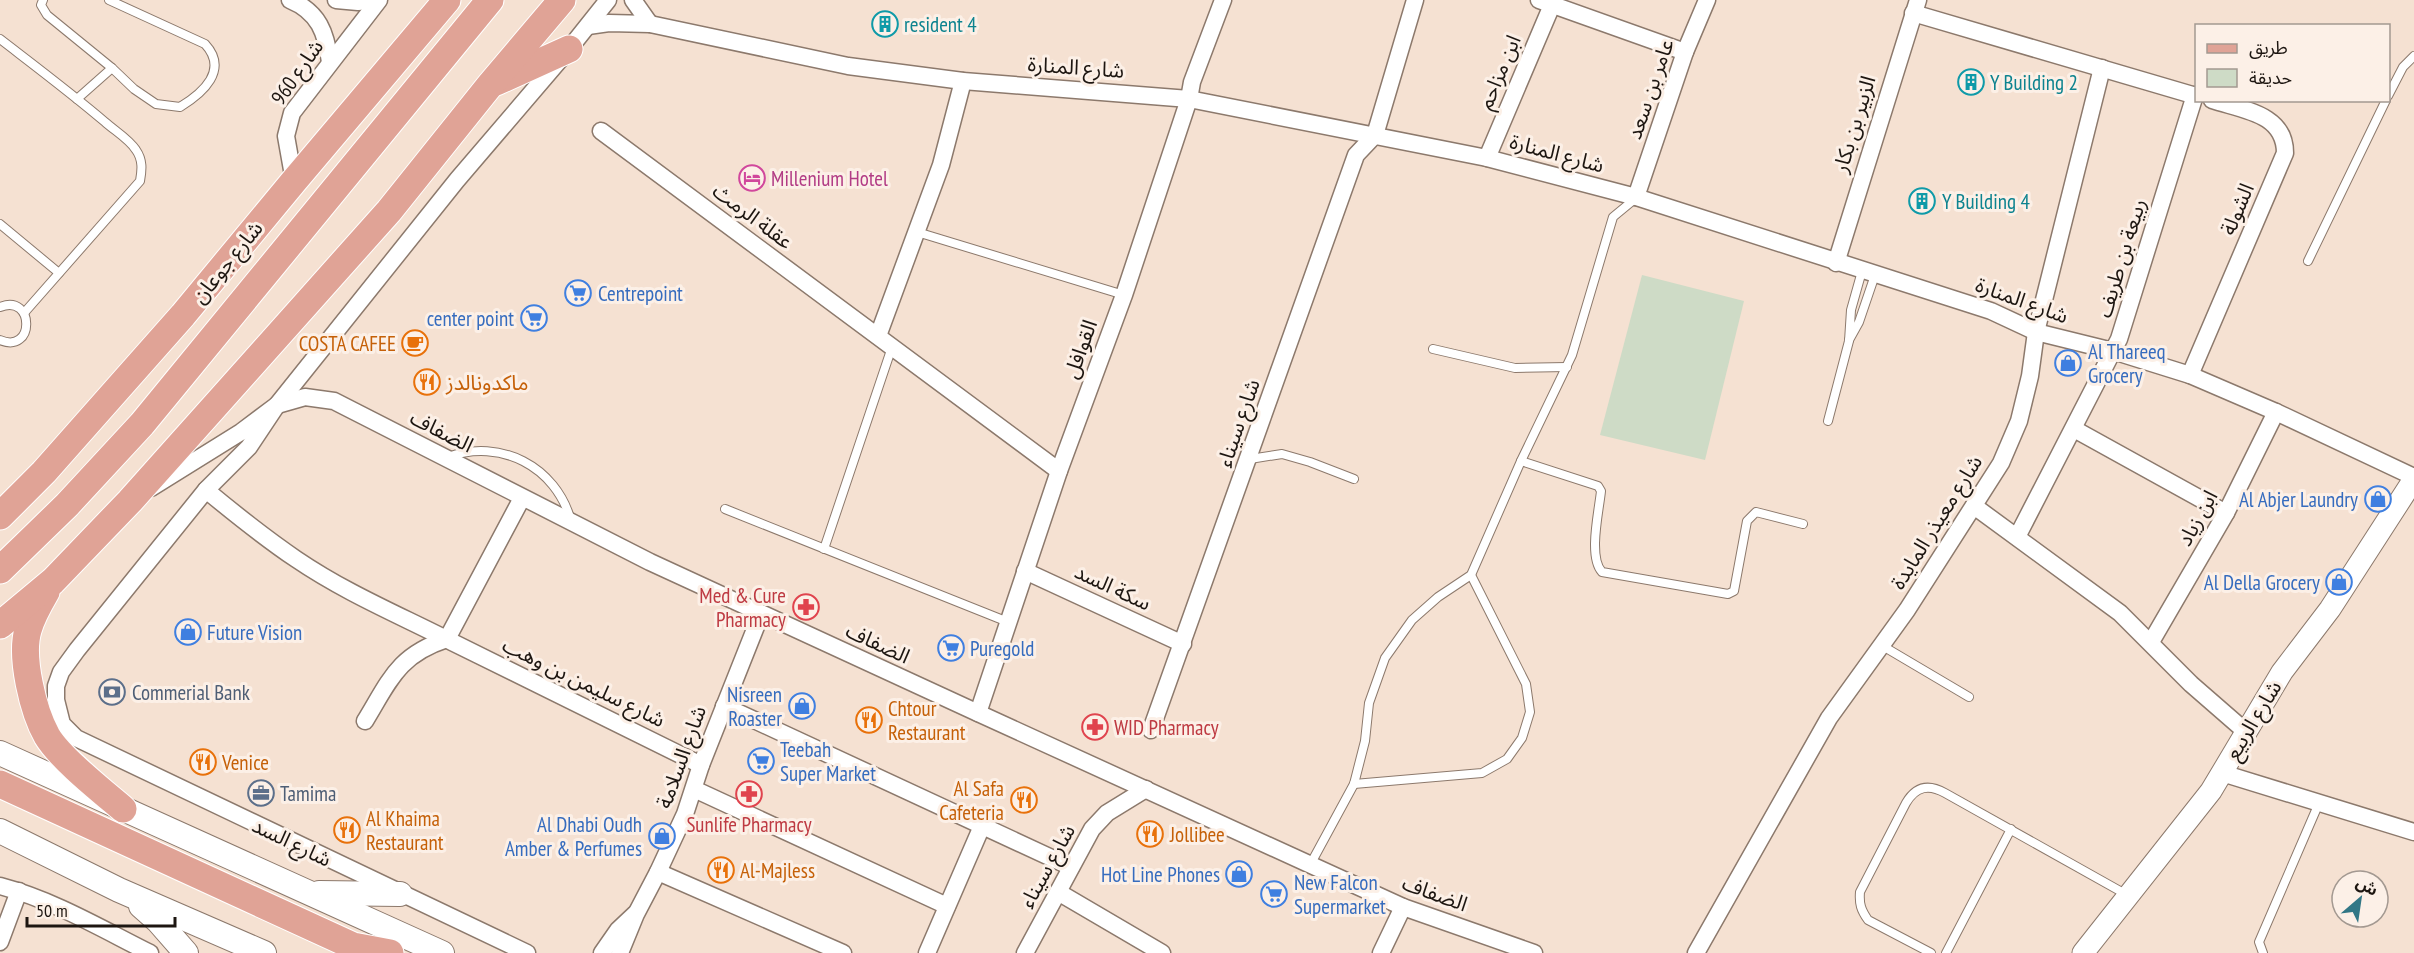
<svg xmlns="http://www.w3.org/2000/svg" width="2414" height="953" font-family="'PT Sans Narrow','Noto Sans Arabic',sans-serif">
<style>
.green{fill:#cedbc6}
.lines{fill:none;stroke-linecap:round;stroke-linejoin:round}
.service-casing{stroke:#8c796c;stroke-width:10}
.minor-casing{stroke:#8c796c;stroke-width:19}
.tertiary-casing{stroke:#8c796c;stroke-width:23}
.secondary-casing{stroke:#8c796c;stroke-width:26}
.primary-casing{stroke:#fff;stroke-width:29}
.service{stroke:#fff;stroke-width:8}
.minor{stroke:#fff;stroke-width:16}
.tertiary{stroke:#fff;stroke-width:21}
.secondary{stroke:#fff;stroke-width:24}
.primary{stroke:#e0a396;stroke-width:27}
.labels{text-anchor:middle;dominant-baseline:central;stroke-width:6;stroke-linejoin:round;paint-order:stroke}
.culture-label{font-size:21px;fill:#0d838f;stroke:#fcf0e7;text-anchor:start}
.street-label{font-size:21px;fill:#1d1611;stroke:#fcf0e7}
.hotel-label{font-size:21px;fill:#b23c85;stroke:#fcf0e7;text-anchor:start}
.shop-label{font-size:21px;fill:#366cbe;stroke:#fcf0e7;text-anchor:start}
.food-label{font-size:21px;fill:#c56008;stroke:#fcf0e7;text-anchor:start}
.health-label{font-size:21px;fill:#be3a42;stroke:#fcf0e7;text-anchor:end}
.service-label{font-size:21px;fill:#4e5e75;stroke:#fcf0e7;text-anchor:start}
</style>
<rect width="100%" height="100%" fill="#f5e1d2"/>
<!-- green -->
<path class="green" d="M1642,275L1744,301L1705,460L1600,435Z"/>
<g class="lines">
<!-- service casing -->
<g class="service-casing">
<g id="service">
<path d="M43,0L41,5L47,15L112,68L134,89L156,104L180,107C203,93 229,70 205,44L109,0"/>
<path d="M0,39C35,66 71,93 105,122C115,131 129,139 136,150C143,160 142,170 140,181L24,313"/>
<path d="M2388,96L2403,67L2414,56"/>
<path d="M77,99L112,68"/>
<path d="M0,224L59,273"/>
<path d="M917,232L1124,295"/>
<path d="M2308,261L2386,100"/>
<path d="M0,307C35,293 35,355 0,340"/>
<path d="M1849,340L1859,322L1875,275"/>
<path d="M1433,349L1515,368L1567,367"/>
<path d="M1828,421L1849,341L1851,310L1862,271"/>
<path d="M448,457C500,438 556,466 571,521"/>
<path d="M1250,459L1282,454L1310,462L1354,479"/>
<path d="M1521,461L1598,486L1601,491C1599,511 1588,557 1602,572L1728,594L1734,591L1747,521L1756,512L1803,524"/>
<path d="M725,509L1008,622"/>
<path d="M824,549L892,347"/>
<path d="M1881,645L1969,697"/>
<path d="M1354,784L1482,773L1507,759L1522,738L1530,712L1526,684L1471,575"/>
<path d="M1310,865L1354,784L1365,741L1369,703L1385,658L1412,620L1438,597L1471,575L1521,461L1572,355L1613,217L1636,198"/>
<path d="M1931,953L1868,920C1861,910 1859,904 1860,892L1906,803C1916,786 1929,784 1945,793L2129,896"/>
<path d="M1946,953L2011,829"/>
<path d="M2263,953L2259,942L2319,803"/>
</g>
</g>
<!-- minor casing -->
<g class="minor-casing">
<g id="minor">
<path d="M290,0C319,12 326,33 330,62"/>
<path d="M336,0L358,2L374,0"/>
<path d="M633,0L650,24"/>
<path d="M1539,0L1685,52"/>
<path d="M1913,13L2196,96"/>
<path d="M588,26L609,23L650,24L848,66L963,81L1189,99L1487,158L1636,197L1991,311L2036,332L2113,351L2190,375L2276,412L2414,477"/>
<path d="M601,131L1059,471"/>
<path d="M1487,158L1552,5"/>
<path d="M294,181L286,136L292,113L379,0"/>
<path d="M1636,197L1685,52L1707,0"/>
<path d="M1836,263L1918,0"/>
<path d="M878,336L941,165L963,81"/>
<path d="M2190,375L2285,153C2285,113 2242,110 2212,100"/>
<path d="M2074,429L2226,513"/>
<path d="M151,488L241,432L277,405L305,397L334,401L650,562L978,713L1403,907L1534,953"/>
<path d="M206,490C235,514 265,538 296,559C346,593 399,615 452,642C535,683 618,724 701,765"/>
<path d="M1974,506L2120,613L2191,684L2245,731"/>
<path d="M2017,537L2119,339L2195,95"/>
<path d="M1025,571L1183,644"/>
<path d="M2151,642L2226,513L2276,412"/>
<path d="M724,706L1071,867"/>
<path d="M978,713L1059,471L1124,295L1189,99L1192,82L1223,0"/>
<path d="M365,721C390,680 398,655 447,639L522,498"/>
<path d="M1151,730L1356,155L1375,135L1415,0"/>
<path d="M2222,773L2414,832"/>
<path d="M694,789L947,906"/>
<path d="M658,872L843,953"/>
<path d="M0,886C53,900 102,929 150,953"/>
<path d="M1058,892L1162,953"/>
<path d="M0,942L19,891"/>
<path d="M527,953L76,738L62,724L56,700V686L61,672L77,650L206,490L249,447L277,405L457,180L569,49L608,0"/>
<path d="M602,953L618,930L635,914"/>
<path d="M620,953L636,914L658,872L685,814L701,765L761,614"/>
<path d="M927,953L982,826"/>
<path d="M1025,953L1092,829L1107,813L1146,789"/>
<path d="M1381,953L1403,907"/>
<path d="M1696,953L1829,718L1907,610L2001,463L2019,421L2030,376L2036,332L2102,68"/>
</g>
</g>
<!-- tertiary casing -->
<g class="tertiary-casing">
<path id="tertiary" d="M2083,953L2211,791L2282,672L2330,609L2414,479"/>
</g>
<!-- secondary casing -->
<g class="secondary-casing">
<g id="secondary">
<path d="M0,753L442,953"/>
<path d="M0,831L119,890L264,953"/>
<path d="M319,893L400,894"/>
<path d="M141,906L158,921L186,953"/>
</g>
</g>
<!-- primary casing -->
<g class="primary-casing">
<g id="primary">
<path d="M496,82L569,49"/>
<path d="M0,516L44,472L183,315L294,181L447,0"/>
<path d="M0,570L67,505L142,424L490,0"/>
<path d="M46,592C39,604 32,616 28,630C20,657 33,711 47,736C60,758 103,792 123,809"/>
<path d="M0,625L53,581L130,501L389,211L490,85L562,0"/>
<path d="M0,784L353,946L390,953"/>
</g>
</g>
<!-- service -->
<use href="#service" class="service"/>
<!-- minor -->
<use href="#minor" class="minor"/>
<!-- tertiary -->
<use href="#tertiary" class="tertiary"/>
<!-- secondary -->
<use href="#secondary" class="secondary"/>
<!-- primary -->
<use href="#primary" class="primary"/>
</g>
<!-- icons -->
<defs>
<g id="building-ring" transform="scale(1.35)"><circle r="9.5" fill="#fcf0e7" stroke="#0f9aa8" stroke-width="1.5"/><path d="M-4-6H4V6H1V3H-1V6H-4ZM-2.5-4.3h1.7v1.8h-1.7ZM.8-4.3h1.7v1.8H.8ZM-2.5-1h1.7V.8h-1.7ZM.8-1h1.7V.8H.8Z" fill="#0f9aa8"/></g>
<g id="hotel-ring" transform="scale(1.35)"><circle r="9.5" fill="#fcf0e7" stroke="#d1479c" stroke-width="1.5"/><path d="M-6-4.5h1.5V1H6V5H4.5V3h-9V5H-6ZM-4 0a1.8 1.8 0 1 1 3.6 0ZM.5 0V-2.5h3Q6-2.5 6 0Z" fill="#d1479c"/></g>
<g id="supermarket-ring" transform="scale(1.35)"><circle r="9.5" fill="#fcf0e7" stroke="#3f7fe0" stroke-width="1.5"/><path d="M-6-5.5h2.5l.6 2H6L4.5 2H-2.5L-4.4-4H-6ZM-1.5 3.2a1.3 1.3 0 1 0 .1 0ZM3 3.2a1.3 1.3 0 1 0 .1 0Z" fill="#3f7fe0"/></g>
<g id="cafe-ring" transform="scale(1.35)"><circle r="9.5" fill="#fcf0e7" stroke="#e8710a" stroke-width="1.5"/><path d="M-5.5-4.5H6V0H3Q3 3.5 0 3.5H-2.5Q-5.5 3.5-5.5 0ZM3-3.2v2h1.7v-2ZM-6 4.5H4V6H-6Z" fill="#e8710a"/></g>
<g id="shop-ring" transform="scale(1.35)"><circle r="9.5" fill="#fcf0e7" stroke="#3f7fe0" stroke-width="1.5"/><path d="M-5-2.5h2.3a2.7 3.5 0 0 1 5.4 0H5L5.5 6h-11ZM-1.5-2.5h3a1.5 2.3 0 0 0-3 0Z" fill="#3f7fe0"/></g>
<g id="restaurant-ring" transform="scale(1.35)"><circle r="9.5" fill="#fcf0e7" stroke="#e8710a" stroke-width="1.5"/><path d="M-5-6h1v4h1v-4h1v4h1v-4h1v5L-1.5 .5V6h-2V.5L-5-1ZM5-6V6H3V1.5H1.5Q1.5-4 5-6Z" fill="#e8710a"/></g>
<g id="pharmacy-ring" transform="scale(1.35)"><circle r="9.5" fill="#fcf0e7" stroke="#e0444e" stroke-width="1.5"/><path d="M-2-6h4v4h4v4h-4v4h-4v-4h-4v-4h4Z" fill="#e0444e"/></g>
<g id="bank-ring" transform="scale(1.35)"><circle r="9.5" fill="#fcf0e7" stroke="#5c6f8a" stroke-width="1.5"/><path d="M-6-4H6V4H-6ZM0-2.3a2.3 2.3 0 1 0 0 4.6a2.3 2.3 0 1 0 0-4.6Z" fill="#5c6f8a"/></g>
<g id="office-ring" transform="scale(1.35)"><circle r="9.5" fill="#fcf0e7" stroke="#5c6f8a" stroke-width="1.5"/><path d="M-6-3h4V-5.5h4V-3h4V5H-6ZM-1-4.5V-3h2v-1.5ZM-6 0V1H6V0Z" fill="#5c6f8a"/></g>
</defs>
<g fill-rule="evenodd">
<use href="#building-ring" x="885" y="24"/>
<use href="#building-ring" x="1971" y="82"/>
<use href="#hotel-ring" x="752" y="178"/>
<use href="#building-ring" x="1922" y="201"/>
<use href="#supermarket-ring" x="578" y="293"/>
<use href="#supermarket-ring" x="534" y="318"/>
<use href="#cafe-ring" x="415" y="343"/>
<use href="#shop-ring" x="2068" y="363"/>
<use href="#restaurant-ring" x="427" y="382"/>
<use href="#shop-ring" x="2378" y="499"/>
<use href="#shop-ring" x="2339" y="582"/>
<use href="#pharmacy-ring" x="806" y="607"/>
<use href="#shop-ring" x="188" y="632"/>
<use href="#supermarket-ring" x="951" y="648"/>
<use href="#bank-ring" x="112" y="692"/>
<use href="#shop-ring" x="802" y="706"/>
<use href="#restaurant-ring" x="869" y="720"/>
<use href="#pharmacy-ring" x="1095" y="727"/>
<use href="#supermarket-ring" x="761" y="761"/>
<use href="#restaurant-ring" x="203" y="762"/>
<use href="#office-ring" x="261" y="793"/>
<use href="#pharmacy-ring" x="749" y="794"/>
<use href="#restaurant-ring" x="1024" y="800"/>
<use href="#restaurant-ring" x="347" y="830"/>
<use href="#restaurant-ring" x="1150" y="834"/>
<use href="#shop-ring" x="662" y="836"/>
<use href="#restaurant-ring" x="721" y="870"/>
<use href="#shop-ring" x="1239" y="874"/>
<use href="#supermarket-ring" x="1274" y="894"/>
</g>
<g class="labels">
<!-- culture labels -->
<g class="culture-label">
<text x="904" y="24">resident 4</text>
<text x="1990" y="82">Y Building 2</text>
<text x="1942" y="201">Y Building 4</text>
</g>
<!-- street labels -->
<g class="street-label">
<text transform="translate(1076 67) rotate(4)">شارع المنارة</text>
<text transform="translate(297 72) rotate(-55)">شارع 960</text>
<text transform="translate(1499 72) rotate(-67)">ابن مزاحم</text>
<text transform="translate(1650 89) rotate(-71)">عامر بن سعد</text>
<text transform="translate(1854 124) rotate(-73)">الزبير بن بكار</text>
<text transform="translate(1557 153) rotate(15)">شارع المنارة</text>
<text transform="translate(2237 209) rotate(-67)">الشولة</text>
<text transform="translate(753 216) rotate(37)">عقلة الرمث</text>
<text transform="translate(2121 258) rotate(-73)">ربيعة بن طريف</text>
<text transform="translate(227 262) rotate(-51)">شارع جوعان</text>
<text transform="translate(2022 300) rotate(20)">شارع المنارة</text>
<text transform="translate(1080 349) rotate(-70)">القوافل</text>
<text transform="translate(1238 423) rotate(-71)">شارع سيناء</text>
<text transform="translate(442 431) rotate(27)">الضفاف</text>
<text transform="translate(2197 518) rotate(-61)">ابن زياد</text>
<text transform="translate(1936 522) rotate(-58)">شارع معيذر المايدة</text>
<text transform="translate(1113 587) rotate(25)">سكة السد</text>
<text transform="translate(878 643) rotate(25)">الضفاف</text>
<text transform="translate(584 682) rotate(26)">شارع سليمن بن وهب</text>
<text transform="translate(2253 720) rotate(-59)">شارع الربيع</text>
<text transform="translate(681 757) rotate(-70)">شارع السلامة</text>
<text transform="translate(292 842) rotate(26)">شارع السد</text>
<text transform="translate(1047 866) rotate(-61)">شارع سيناء</text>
<text transform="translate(1435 893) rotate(20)">الضفاف</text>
</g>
<!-- hotel labels -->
<g class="hotel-label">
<text x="771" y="178">Millenium Hotel</text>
</g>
<!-- shop labels -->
<g class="shop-label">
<text x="598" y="293">Centrepoint</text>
<text x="514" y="318" text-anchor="end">center point</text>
<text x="2088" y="351">Al Thareeq<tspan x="2088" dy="24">Grocery</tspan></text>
<text x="2358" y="499" text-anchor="end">Al Abjer Laundry</text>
<text x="2320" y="582" text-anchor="end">Al Della Grocery</text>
<text x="207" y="632">Future Vision</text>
<text x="970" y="648">Puregold</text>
<text x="782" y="694" text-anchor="end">Nisreen<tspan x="782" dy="24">Roaster</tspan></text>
<text x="780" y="749">Teebah<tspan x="780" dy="24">Super Market</tspan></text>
<text x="642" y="824" text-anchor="end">Al Dhabi Oudh<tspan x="642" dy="24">Amber &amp; Perfumes</tspan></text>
<text x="1220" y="874" text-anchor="end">Hot Line Phones</text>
<text x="1294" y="882">New Falcon<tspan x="1294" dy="24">Supermarket</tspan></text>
</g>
<!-- food labels -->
<g class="food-label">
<text x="396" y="343" text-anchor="end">COSTA CAFEE</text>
<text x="446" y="382">ماكدونالدز</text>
<text x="888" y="708">Chtour<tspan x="888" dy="24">Restaurant</tspan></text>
<text x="222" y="762">Venice</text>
<text x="1004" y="788" text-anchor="end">Al Safa<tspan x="1004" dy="24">Cafeteria</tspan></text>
<text x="366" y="818">Al Khaima<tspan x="366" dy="24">Restaurant</tspan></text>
<text x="1170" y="834">Jollibee</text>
<text x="740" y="870">Al-Majless</text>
</g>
<!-- health labels -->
<g class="health-label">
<text x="786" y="595">Med &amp; Cure<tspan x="786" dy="24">Pharmacy</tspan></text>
<text x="1114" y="727" text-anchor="start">WID Pharmacy</text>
<text x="749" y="824" text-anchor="middle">Sunlife Pharmacy</text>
</g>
<!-- service labels -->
<g class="service-label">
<text x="132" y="692">Commerial Bank</text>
<text x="280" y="793">Tamima</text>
</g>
</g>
<!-- legend -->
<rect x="2195" y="24" width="195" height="78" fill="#fcf0e7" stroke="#a39991" stroke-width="1.5"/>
<rect x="2207" y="44" width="30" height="9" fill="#e0a396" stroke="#a39991" stroke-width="1.5"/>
<text x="2249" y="54" font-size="18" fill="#1d1611">طريق</text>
<rect x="2207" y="69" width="30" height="18" fill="#cedbc6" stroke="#a39991" stroke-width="1.5"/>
<text x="2249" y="84" font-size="18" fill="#1d1611">حديقة</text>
<!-- north arrow -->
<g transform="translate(2360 899) rotate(29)"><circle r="28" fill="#fcf0e7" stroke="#a39991" stroke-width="1.5"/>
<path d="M0-4.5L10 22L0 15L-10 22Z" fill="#327786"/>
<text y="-9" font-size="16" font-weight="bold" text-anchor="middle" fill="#1d1611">ش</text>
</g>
<!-- scale -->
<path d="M27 917v9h148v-9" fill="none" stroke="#1d1611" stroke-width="3"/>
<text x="36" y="917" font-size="18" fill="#1d1611" stroke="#fcf0e7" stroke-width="4.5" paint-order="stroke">50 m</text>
</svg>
